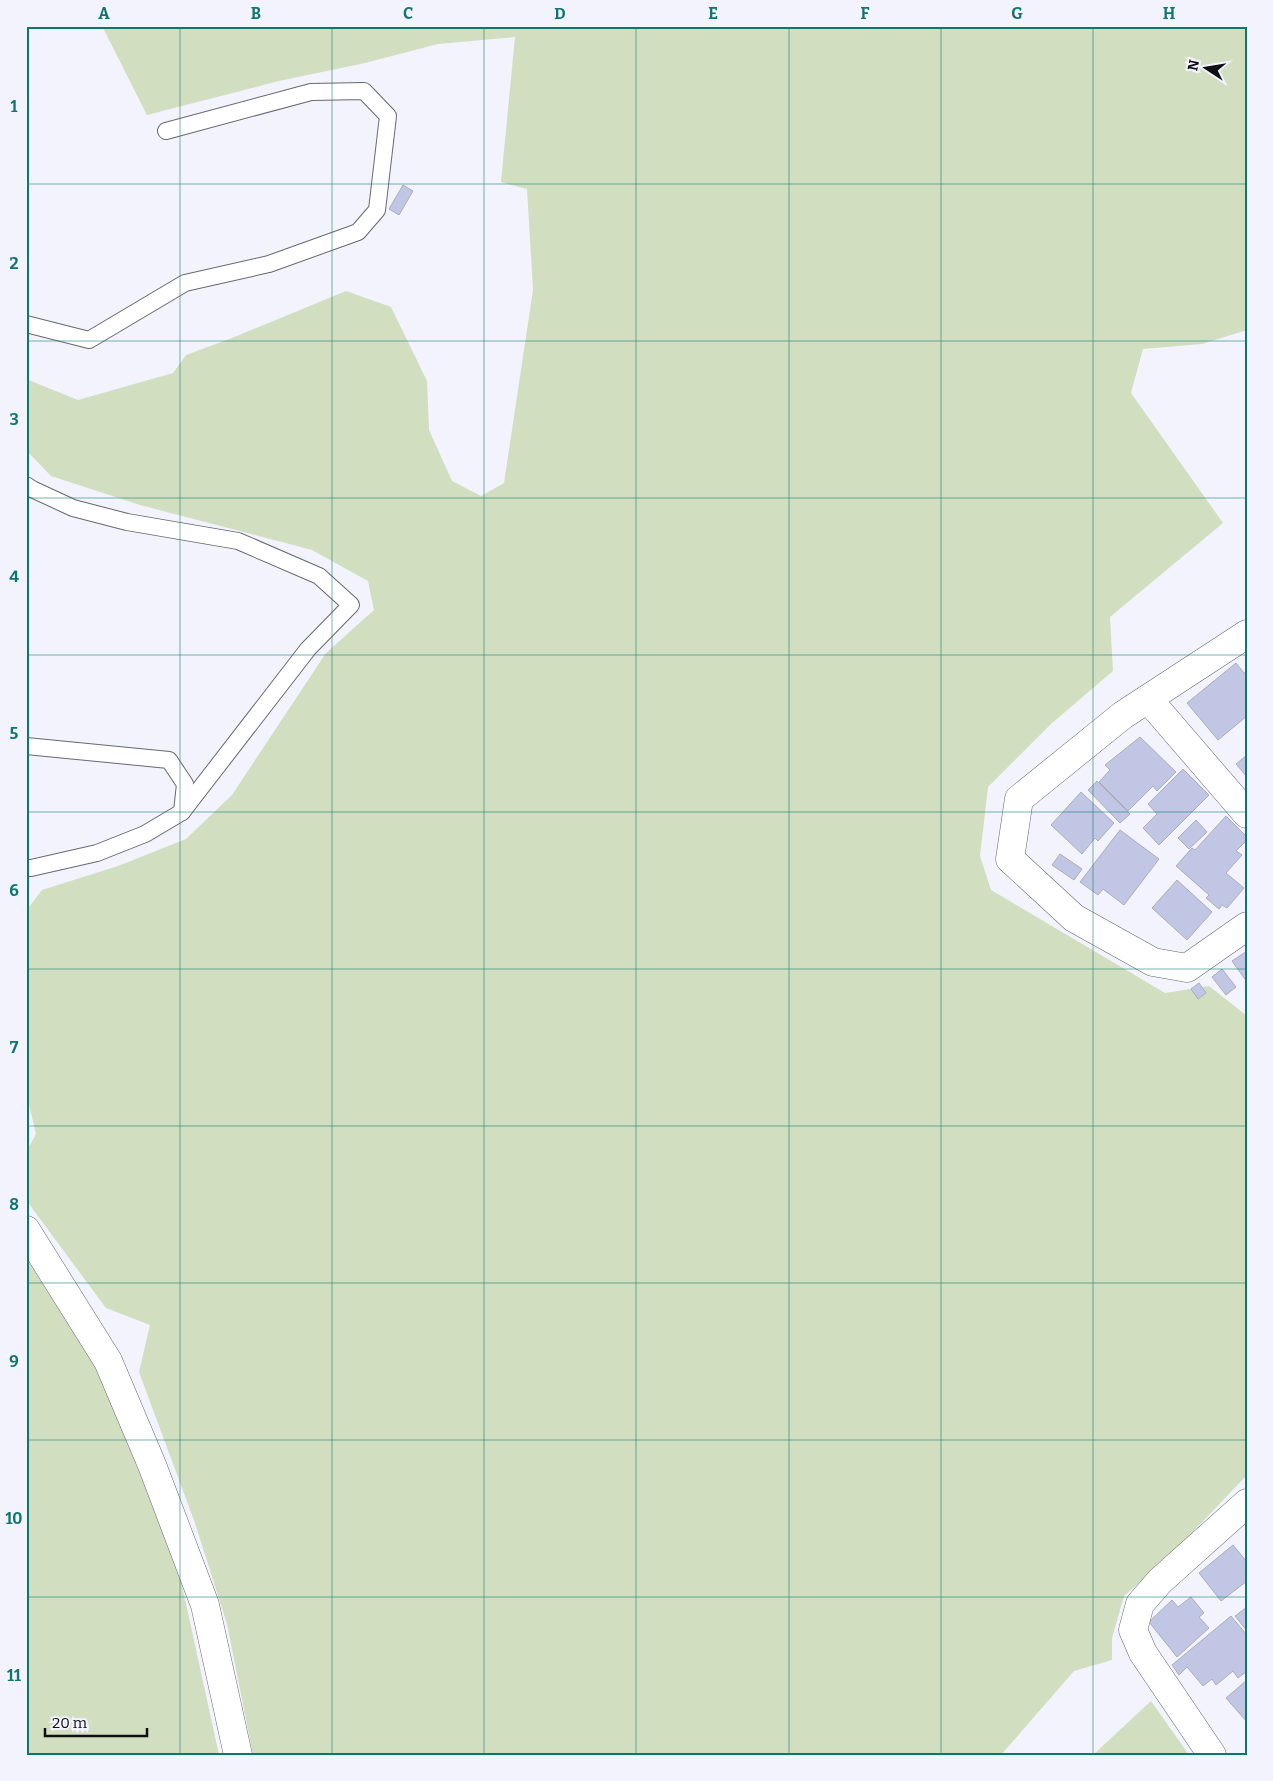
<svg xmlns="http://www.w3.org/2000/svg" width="1273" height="1781" font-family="Bitter,serif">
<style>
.green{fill:#d2dec0}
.building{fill:#c2c6e5;stroke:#acadb6}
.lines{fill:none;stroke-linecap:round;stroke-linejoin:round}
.service-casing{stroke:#676870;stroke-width:18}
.minor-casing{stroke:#676870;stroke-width:29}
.service{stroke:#fff;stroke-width:16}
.minor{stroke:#fff;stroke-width:28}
.grid{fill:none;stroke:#0f766e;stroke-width:1;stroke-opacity:0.55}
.neatline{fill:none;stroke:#0f766e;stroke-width:2}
.grid-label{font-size:16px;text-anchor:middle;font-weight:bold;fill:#0f766e}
</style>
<rect width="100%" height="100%" fill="#f2f3fd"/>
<!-- green -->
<g class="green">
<path d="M102,26H1247V330L1202,344L1143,349L1131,393L1223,523L1110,617L1113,671L1051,724L988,787L980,856L991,890L1165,993L1209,986L1247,1016V1475L1167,1559L1124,1596L1112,1638V1660L1074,1671L1001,1755H253L227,1624L195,1523L139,1372L150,1325L106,1308L26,1200V1152L36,1134L26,1092V911L42,890L118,866L186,839L232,795L326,653L374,610L368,581L312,550L140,505L51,476L26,450V379L78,400L173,373L186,355L232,338L346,291L391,307L427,381L429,430L452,481L481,496L504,483L533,290L527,189L501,182L515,37L438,44L365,63L279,81L147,115Z"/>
<path d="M26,1258L97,1369L178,1567L219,1755H26Z"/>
<path d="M1151,1701L1189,1755H1093Z"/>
</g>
<!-- building -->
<g class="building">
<path d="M403,185L413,191L399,215L389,209Z"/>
<path d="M1236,663L1244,673H1247V716L1218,740L1187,703Z"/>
<path d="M1140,737L1176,772L1157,791L1153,786L1128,811L1099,782L1110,770L1105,765Z"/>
<path d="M1247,755V777L1236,764Z"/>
<path d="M1183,769L1209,795L1159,845L1143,828L1157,814L1148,804Z"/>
<path d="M1097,781L1130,814L1120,823L1088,790Z"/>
<path d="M1081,792L1114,823L1098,841L1095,838L1082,854L1051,825Z"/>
<path d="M1226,816L1247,837V840L1236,851L1242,855L1226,873L1244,888L1227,908L1222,905L1219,909L1206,898L1209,895L1176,866L1192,848L1195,850Z"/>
<path d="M1196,820L1207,832L1189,849L1178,838Z"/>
<path d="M1120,830L1159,859L1124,905L1103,889L1098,895L1080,882Z"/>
<path d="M1060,854L1082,869L1074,880L1052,865Z"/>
<path d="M1177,880L1212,912L1187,940L1152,908Z"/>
<path d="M1247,951V982L1232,961Z"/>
<path d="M1222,969L1236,987L1226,995L1212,977Z"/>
<path d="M1199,983L1206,993L1198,999L1191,989Z"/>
<path d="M1233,1545L1247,1562V1581L1221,1601L1199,1573Z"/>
<path d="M1191,1597L1204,1613L1199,1617L1209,1628L1177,1657L1149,1622L1172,1600L1178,1607Z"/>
<path d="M1247,1607V1631L1235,1616Z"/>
<path d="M1231,1616L1247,1635V1671L1238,1678L1233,1671L1216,1685L1212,1679L1203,1686L1187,1667L1179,1675L1172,1665Z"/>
<path d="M1247,1680V1722L1226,1698Z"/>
</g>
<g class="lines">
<!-- service casing -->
<g class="service-casing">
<g id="service">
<path d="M26,324L89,340L185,283L269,264L358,232L377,210L388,116L364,91L311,92L166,131"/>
<path d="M26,485L32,489L73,508L127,522L238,541L319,576L351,605L308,649L182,812"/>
<path d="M26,746L169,760L185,784L182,812L145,834L97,853L31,868H26"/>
</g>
</g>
<!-- minor casing -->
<g class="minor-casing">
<g id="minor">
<path d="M1247,634L1123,715L1019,799L1010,859L1074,918L1153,962L1187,968L1247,926"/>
<path d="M1148,699L1247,814"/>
<path d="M26,1230L108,1361L152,1465L205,1605L238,1755"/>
<path d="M1212,1755L1143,1653L1133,1630L1140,1604L1160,1581L1247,1503"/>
</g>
</g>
<!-- service -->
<use href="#service" class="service"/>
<!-- minor -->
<use href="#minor" class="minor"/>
</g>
<!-- grid -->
<path class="grid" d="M180,26V1755M332,26V1755M484,26V1755M636,26V1755M789,26V1755M941,26V1755M1093,26V1755M26,184H1247M26,341H1247M26,498H1247M26,655H1247M26,812H1247M26,969H1247M26,1126H1247M26,1283H1247M26,1440H1247M26,1597H1247"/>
<!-- border -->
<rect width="1273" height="1781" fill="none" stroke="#f2f3fd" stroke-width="55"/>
<!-- north arrow -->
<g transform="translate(1206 68) rotate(282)" stroke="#f2f3fd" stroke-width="4" paint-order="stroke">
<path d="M0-4L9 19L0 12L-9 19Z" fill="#0e0f12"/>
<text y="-8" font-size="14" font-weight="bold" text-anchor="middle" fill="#0e0f12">N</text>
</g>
<!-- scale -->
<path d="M45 1728v8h102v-8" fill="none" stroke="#0e0f12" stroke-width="2.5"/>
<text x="52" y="1728" font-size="15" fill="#0e0f12" stroke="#f2f3fd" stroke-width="4" paint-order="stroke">20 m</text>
<rect x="28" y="28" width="1218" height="1726" class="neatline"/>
<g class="grid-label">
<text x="104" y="19">A</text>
<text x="256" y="19">B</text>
<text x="408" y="19">C</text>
<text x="560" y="19">D</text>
<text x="713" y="19">E</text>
<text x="865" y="19">F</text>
<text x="1017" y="19">G</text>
<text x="1169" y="19">H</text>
<text x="14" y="112">1</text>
<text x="14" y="269">2</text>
<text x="14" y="425">3</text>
<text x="14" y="582">4</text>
<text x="14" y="739">5</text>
<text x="14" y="896">6</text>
<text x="14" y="1053">7</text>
<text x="14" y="1210">8</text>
<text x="14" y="1367">9</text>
<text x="14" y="1524">10</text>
<text x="14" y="1681">11</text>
</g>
</svg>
